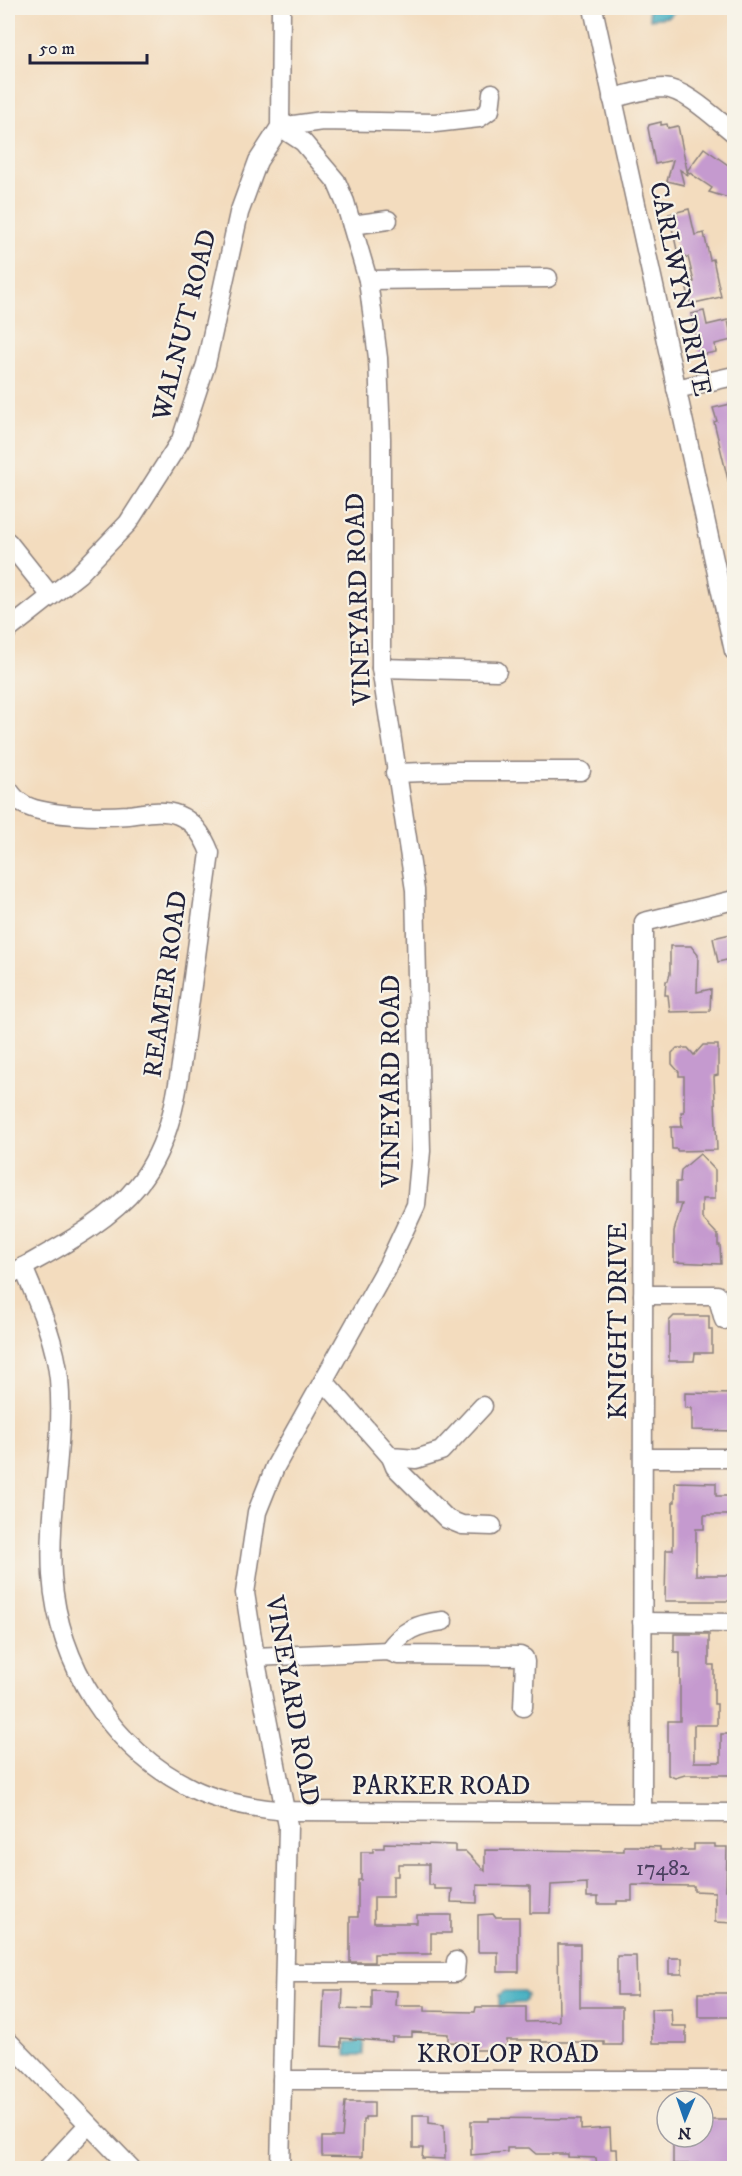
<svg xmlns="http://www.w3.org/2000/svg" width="742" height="2176" font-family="'IM FELL DW Pica',serif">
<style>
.water{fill:#43afc1;stroke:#32687e;stroke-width:1.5}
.building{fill:#c59acf}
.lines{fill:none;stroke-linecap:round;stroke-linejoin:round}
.minor-casing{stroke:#8a7f7c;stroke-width:21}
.minor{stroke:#fff;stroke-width:18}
.labels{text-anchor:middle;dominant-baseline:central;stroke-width:4.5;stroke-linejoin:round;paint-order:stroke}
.number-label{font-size:22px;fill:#4b4060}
.street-label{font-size:26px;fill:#22223b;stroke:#f7f3e8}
</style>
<rect width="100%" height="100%" fill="#f7f3e8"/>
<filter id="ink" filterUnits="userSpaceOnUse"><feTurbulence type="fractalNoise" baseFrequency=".0167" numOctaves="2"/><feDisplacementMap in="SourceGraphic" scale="12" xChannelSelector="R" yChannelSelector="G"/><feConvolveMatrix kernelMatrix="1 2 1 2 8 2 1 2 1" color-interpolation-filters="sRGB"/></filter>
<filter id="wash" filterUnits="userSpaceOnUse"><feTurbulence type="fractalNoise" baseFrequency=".008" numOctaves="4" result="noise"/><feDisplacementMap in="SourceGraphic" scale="24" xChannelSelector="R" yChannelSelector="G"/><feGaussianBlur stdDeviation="1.35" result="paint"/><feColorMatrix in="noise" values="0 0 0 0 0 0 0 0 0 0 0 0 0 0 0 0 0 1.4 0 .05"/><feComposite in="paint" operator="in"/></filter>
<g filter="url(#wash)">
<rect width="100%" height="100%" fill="#f3dcbe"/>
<!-- water -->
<g class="water">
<path d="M656,8H672L674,12L668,17L650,19L648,9Z"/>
<path d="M505,1991H524L527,1995L526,2001L524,2003L505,2004L504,2006H499V1995Z"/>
<path d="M356,2035H364L363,2055H346V2043H356Z"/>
</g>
<g id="blocks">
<!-- building -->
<g class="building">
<path d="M661,122V125L667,124L668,128L678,126L688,175L680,170L684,185L667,181L673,160L655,164L648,128L649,125Z"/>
<path d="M704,148L735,170V200L709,192L712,188L687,171Z"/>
<path d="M689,209L695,235L704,233L710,260L713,259L721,297L690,304L687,288L692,287L691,282H694L688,257L679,259L669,214Z"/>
<path d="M704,311L707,325L728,320L732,340L715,344L716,352L700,355L691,314Z"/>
<path d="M735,403V487L730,488L714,422L717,421L713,408Z"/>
<path d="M735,933V958L718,962L713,938Z"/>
<path d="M670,946H691L698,955L697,992L711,989L710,1011L670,1012L668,995H665L666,981H668L670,974Z"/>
<path d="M703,1045H718V1075L714,1076L717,1150L677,1151V1149H672L671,1127H682L681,1112H684V1076H679V1072L672,1064V1053L677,1048H688L694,1055Z"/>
<path d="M700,1154L715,1170V1199H702V1218L718,1235V1245H720L721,1264L674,1262V1231L682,1204H676V1182H680L681,1170Z"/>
<path d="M674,1316H709V1329H712V1353H695L694,1361H669V1321Z"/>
<path d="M685,1393L734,1394L735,1431L692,1430V1408H685Z"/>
<path d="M675,1482L716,1483V1496H735V1515H704V1529H696V1575H735V1601H665L666,1550H673V1502H675Z"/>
<path d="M674,1634H709V1665H714V1704H717V1725H694V1762H721V1734H735V1775H685L675,1778L668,1775V1721H680V1652H674Z"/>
<path d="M384,1843L455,1845V1852H466L485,1871V1850L624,1851V1846H636L660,1847V1850H694V1844H715V1847H727L726,1890H735V1923L715,1922V1892L694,1891V1886L632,1885V1901H617V1904H598V1897H587V1883L551,1885L550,1913H530V1886L477,1885V1903L451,1902L452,1889H434V1885H429V1864H398V1876H393V1897H374V1923H417V1915H451V1933H431V1954H374V1962H350V1917H358V1880H361V1852H373V1848H384Z"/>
<path d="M493,1914L495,1917H519V1972H498V1952H478V1915Z"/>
<path d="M558,1944H580V2007H622V2045H604V2042H541V2040H507V2046H489V2050H472V2043L448,2042V2034L412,2032V2037H392V2042L341,2038V2047L322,2046L324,1990H343L342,2009L372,2010V1990L397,1991L396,2006H425V2011L475,2012L476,2007H526V2022L559,2021Z"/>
<path d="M617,1956H636L637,1995H617Z"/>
<rect x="669" y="1958" width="13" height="16"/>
<rect x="698" y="1993" width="37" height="24"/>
<path d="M671,2008L672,2026H686V2043H652L651,2009Z"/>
<path d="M345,2102H374V2117H365V2120H363L362,2157L322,2156V2137H342Z"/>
<path d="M413,2115H429V2123L444,2125L445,2159L422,2158L423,2148H413Z"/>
<path d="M489,2118L581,2119V2130L610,2128L611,2149H617L618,2169H597L596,2158L568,2157V2154H536L529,2148H507V2152L471,2155V2121H489Z"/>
<path d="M703,2120H735V2169H719V2164H673V2137H703Z"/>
</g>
</g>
</g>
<g filter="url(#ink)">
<use href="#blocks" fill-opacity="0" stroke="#8a7f7c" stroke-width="1.5"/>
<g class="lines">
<!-- minor casing -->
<g class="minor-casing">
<g id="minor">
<path d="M593,8L734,651"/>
<path d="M612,98C628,95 647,88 663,88C686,89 716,119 734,133"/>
<path d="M280,127L303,142L336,181L345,202L368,280L378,358L381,438V668L415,890L421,1151L416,1205L387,1267L275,1467L257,1512L245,1593L255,1657L288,1826L280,2168"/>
<path d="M280,127L322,121L435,123L479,118L490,110L492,93"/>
<path d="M352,225L388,220"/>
<path d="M368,280L548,278"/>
<path d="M676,389L734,376"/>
<path d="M8,542L51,596"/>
<path d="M8,630L79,574L128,523L181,440L206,364L239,213L258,161L280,127L281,8"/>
<path d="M381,668L497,671"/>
<path d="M395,773L455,771H581"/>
<path d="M8,789C11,793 15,799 20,802C39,817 104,817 128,815C145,813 163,809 178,815C195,822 204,837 210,853C203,904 196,956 189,1007C180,1066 178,1136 138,1185C105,1226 52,1250 8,1276"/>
<path d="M23,1267C38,1303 55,1339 59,1379C65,1444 48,1509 52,1575C58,1664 112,1750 193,1789C222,1803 255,1808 286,1811L734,1813"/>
<path d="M643,1295H717L724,1320"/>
<path d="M324,1381L391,1457L416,1459L441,1451L483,1406"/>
<path d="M391,1457L395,1467L447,1519L462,1525L492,1526"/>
<path d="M644,1458H732"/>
<path d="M642,1622L734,1623"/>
<path d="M388,1651C403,1630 417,1624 443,1621"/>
<path d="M255,1657L388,1651L398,1655L520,1656L524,1658L525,1662L523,1707"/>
<path d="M642,1812L644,922L734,900"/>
<path d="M285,1973H455L456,1961"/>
<path d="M8,2041L131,2168"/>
<path d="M282,2080H734"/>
<path d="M48,2168L88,2125"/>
</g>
</g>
<!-- minor -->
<use href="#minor" class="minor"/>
</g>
</g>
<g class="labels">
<!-- number labels -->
<g class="number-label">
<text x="663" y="1868">17482</text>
</g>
<!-- street labels -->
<g class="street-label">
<text transform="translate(680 289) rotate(78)">CARLWYN DRIVE</text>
<text transform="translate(185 325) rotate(-76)">WALNUT ROAD</text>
<text transform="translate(359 599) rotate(-92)">VINEYARD ROAD</text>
<text transform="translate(166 984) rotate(-82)">REAMER ROAD</text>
<text transform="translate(391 1081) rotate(-90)">VINEYARD ROAD</text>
<text transform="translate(618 1321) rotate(-90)">KNIGHT DRIVE</text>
<text transform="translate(292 1701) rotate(80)">VINEYARD ROAD</text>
<text x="441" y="1786">PARKER ROAD</text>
<text x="508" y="2054">KROLOP ROAD</text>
</g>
</g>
<!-- margin -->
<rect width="742" height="2176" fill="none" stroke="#f7f3e8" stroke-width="30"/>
<!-- north arrow -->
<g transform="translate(685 2119) rotate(182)"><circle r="28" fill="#f7f3e8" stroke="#a29fa3" stroke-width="1.5"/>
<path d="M0-4.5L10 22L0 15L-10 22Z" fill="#1f6fb2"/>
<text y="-9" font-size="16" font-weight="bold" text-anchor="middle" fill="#22223b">N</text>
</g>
<!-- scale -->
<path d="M30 54v9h117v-9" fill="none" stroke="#22223b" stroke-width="3"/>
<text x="39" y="54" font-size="18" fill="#22223b" stroke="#f7f3e8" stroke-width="4.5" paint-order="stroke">50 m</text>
</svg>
